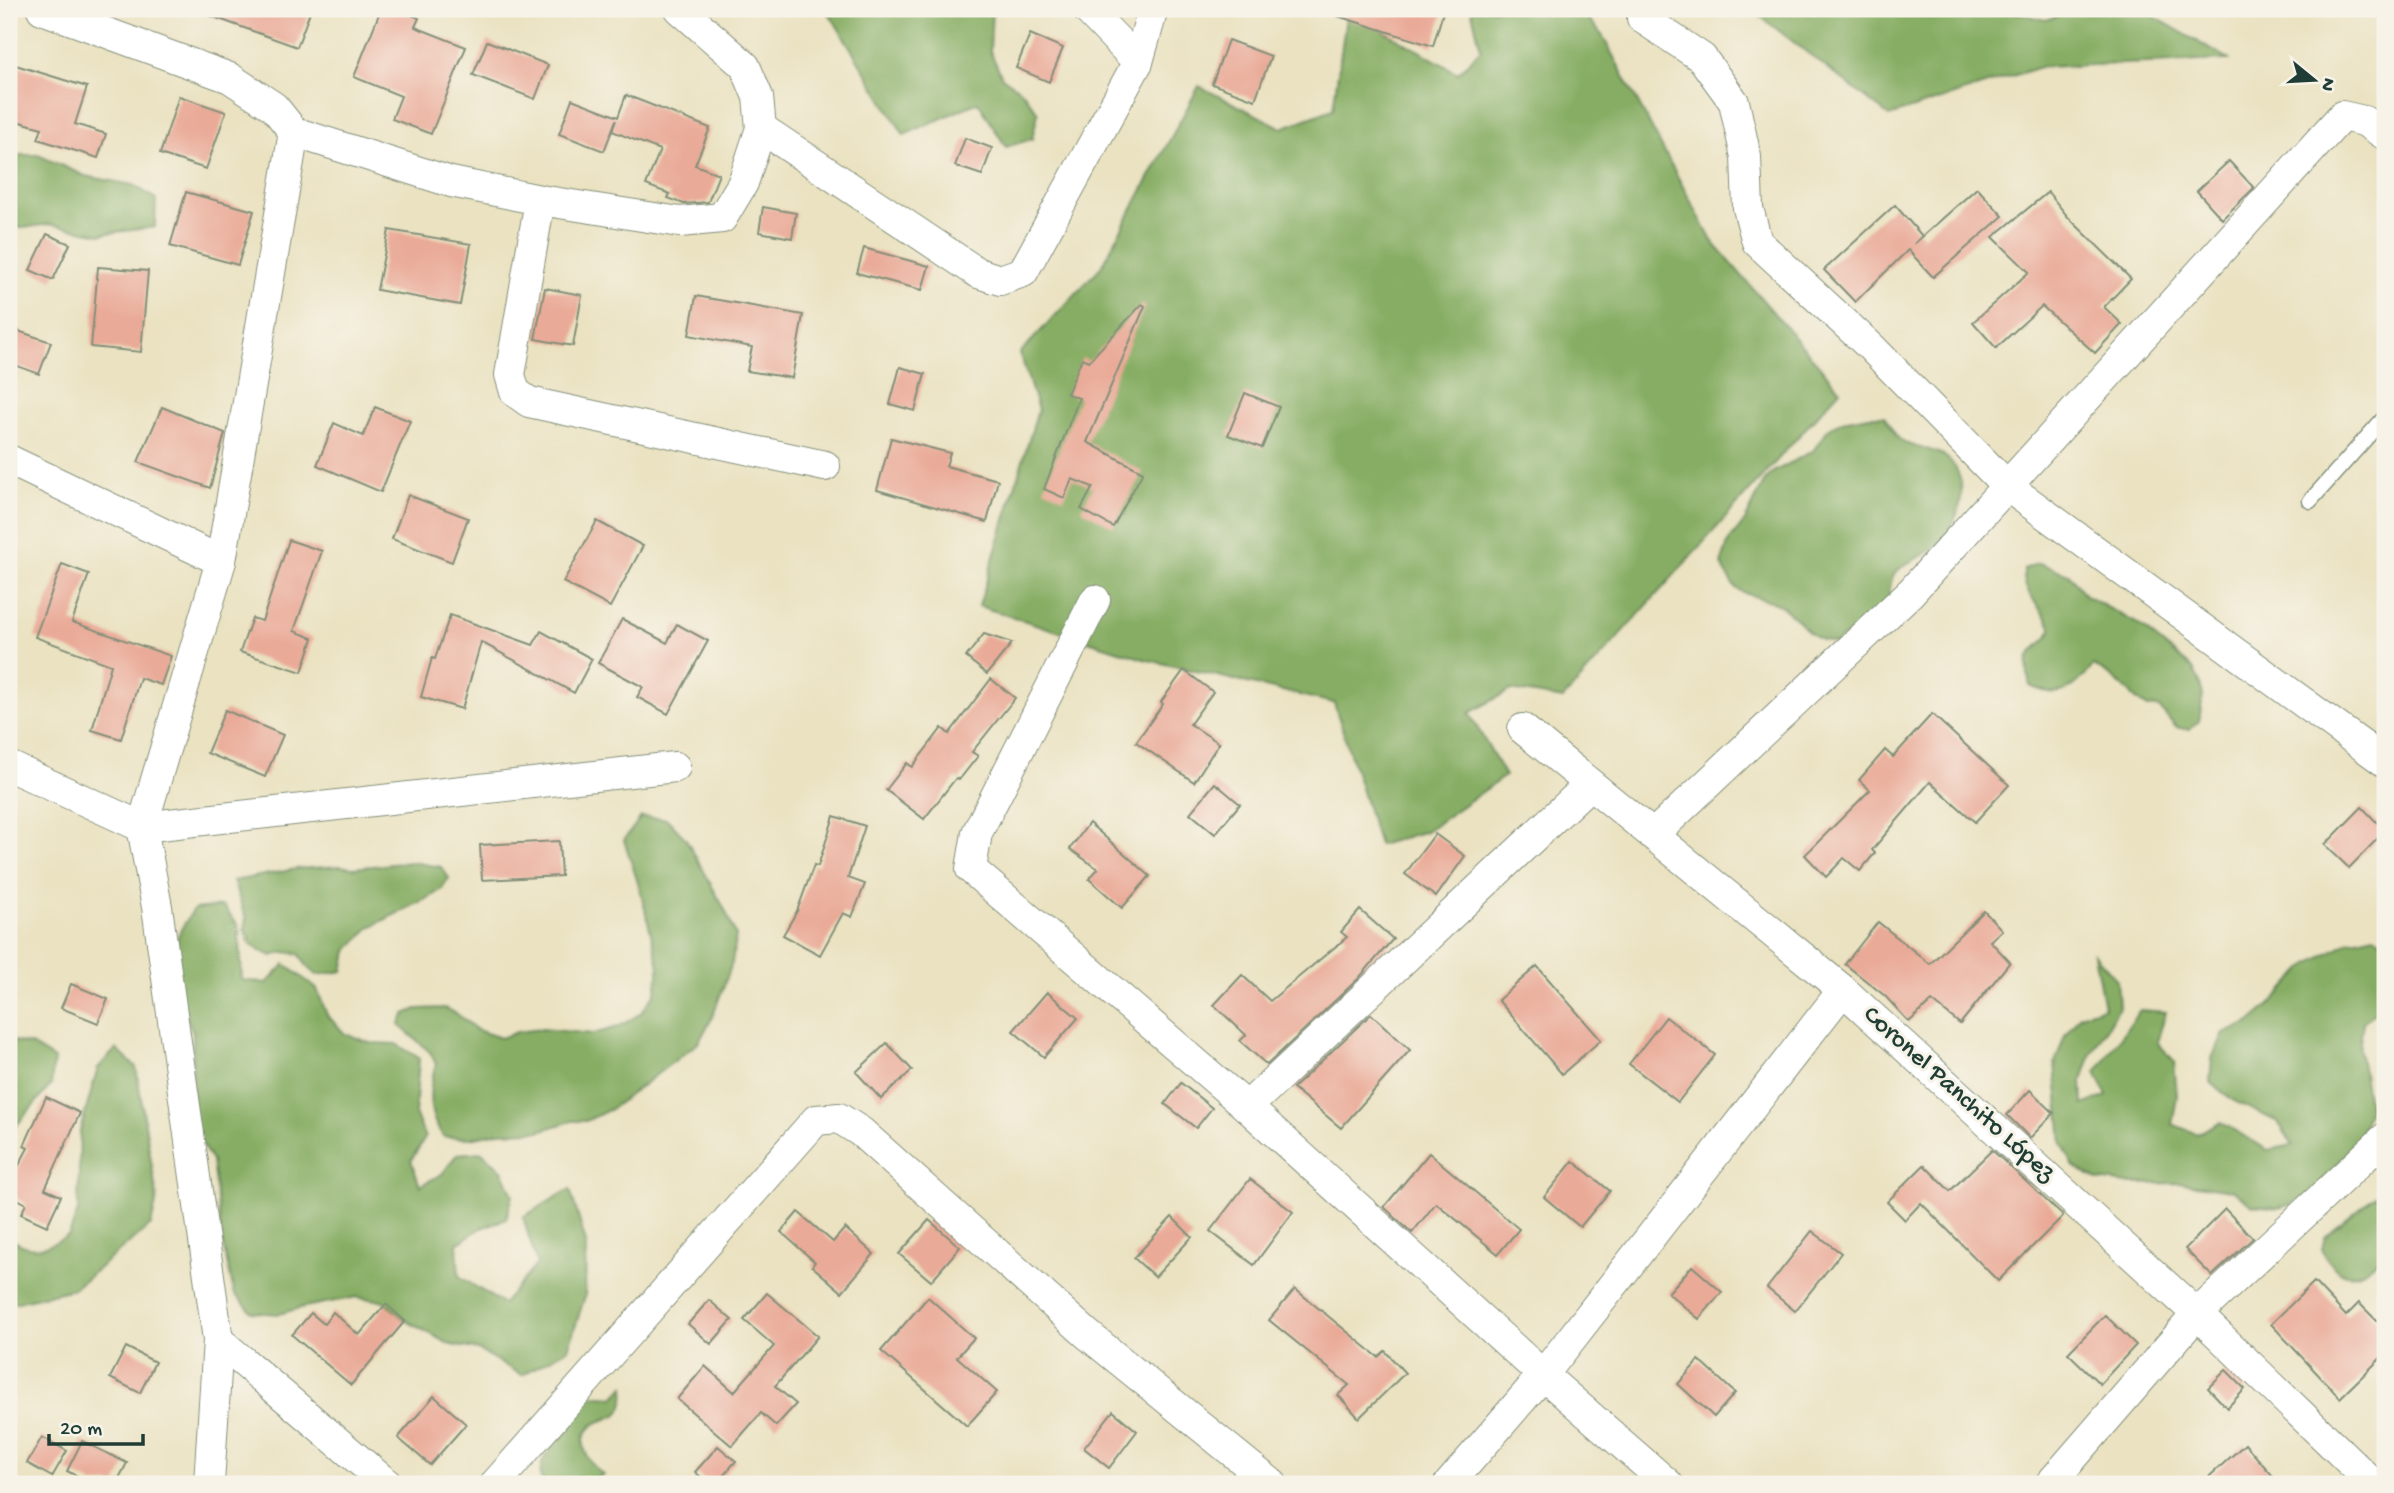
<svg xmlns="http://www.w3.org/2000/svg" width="2394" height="1493" font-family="'Gochi Hand',sans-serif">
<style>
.forest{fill:#86ad63;stroke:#52754c;stroke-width:2}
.building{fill:#eaaa98}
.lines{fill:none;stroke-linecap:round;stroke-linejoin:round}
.lane-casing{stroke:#84907a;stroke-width:17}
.street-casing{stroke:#84907a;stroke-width:32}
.lane{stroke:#fff;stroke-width:14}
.street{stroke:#fff;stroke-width:30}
.labels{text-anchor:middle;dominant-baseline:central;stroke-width:6;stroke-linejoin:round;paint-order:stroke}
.street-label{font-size:26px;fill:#1f3d34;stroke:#f7f3e8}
</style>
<rect width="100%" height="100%" fill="#f7f3e8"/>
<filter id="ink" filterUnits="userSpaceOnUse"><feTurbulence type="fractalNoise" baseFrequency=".0143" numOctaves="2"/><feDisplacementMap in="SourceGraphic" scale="14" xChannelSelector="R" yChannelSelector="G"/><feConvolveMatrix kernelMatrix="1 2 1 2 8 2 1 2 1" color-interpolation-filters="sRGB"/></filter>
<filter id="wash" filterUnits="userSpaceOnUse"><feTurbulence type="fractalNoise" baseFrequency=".00686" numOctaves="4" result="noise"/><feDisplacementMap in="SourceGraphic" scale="28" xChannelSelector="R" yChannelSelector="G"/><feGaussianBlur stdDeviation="1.57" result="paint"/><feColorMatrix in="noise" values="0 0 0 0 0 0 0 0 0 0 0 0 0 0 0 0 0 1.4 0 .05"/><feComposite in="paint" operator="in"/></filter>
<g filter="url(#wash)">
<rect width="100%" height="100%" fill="#eae2c1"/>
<!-- forest -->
<g class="forest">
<path d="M824,9H992L990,51L1002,77L1022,91L1038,113L1032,139L1006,147L978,102L904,135L831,16Z"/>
<path d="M1471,9H1581L1602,35L1712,241L1840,390L1563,699L1511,690L1469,713L1505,776L1426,831L1379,845L1334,703L1144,659L979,606L1038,410L1020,353L1101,267L1199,86L1282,128L1333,109L1347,10L1458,73L1481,49Z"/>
<path d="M1751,9H2001L2046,20L2077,9H2141L2229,60L2040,67L1889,116Z"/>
<path d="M9,155H38L85,176L133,185L156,199L155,227L101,234L48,224L23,228L9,227Z"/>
<path d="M1869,416H1884C1889,424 1895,437 1903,442C1919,450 1940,448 1952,463C1974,490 1954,535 1928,552C1917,559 1905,562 1896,572C1888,580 1892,593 1886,601C1879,611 1847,634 1836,643C1805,640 1802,617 1777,604C1765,597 1746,597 1736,588C1730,582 1725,571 1721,564L1729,541L1745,521L1764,482L1773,472L1813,451L1828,429L1842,421Z"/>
<path d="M2039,563L2069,574L2086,596L2138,624L2193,669L2199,680L2203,695L2199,721L2189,730L2176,727L2158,707L2148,708C2128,695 2117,675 2093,666C2073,691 2060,700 2030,686C2021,643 2037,657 2052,629C2042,605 2022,597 2024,569Z"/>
<path d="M641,817L667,819L686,839L725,910L736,936L732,963L712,1018L698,1043L611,1109L586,1121H572L539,1131L498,1132L471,1138L444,1137C427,1116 428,1089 436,1064L430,1052L399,1025L405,1014L417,1009L445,1008L457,1014L477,1030L501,1038L517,1032L541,1029L593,1034L618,1027L641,1013L656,992L659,966L640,889L624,840Z"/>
<path d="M411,862L441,867L449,878L442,889L430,897L370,927L347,951L343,971L317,975L307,966L299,954L285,952L272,956L260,951L250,943L245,931L246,918L233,881L296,869L340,866L353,868Z"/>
<path d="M223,906L239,927L242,980L267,983L285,964L317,989L327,1015L345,1034L371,1043L396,1044L419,1058L415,1113L425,1138L411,1160L420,1186L442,1174L457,1154L482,1152L502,1170L513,1195L506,1219L481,1228L457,1244L459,1276L503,1304L537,1264L523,1217L570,1189L586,1243L585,1296L568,1349L522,1375L476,1349L451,1345L403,1319L383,1301L357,1297L304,1307L279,1314L252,1312L234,1293L222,1240L212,1161L198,1138L192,1113L193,1032L172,984V955L180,931L194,909Z"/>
<path d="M2374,935L2385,943V999L2383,1005L2363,1022L2359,1049L2369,1110L2359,1136L2325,1183L2305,1200L2279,1208L2253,1205L2232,1190L2181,1183L2127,1184L2098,1180L2074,1167L2062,1143L2055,1063L2065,1035L2080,1015L2104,1007L2094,954L2117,980L2119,1007L2091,1054L2082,1080L2083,1105L2107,1096L2096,1072L2140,1010L2166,1012L2157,1042L2174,1061L2177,1097L2172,1124L2197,1134L2220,1122L2268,1150L2293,1145L2278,1122L2232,1100L2210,1082L2212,1058L2224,1034L2249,1023L2270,1005L2305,967L2349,941Z"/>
<path d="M9,1040L31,1045L54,1059L51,1085L9,1134Z"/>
<path d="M116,1049L136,1067L157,1198L151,1225L73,1289L9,1304V1237C31,1255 47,1248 69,1235L78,1211L80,1131L98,1068Z"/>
<path d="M2385,1188V1257C2369,1262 2372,1267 2362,1272C2344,1281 2328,1264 2322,1249L2325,1237L2334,1229Z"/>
<path d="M624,1386C628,1426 606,1412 590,1428C575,1444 590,1464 603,1475L591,1482L579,1477L565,1484H545L540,1476L542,1462L556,1440L568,1431L588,1395L614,1397Z"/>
</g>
<g id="blocks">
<!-- building -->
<g class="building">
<path d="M200,9H311L297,47L200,12Z"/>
<path d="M381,9H396L419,18L415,27L466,47L431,134L392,119L401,96L354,77Z"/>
<path d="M1332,9H1444L1433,46L1331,14Z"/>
<path d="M1030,34L1063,48L1049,82L1016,68Z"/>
<path d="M1228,40L1271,56L1255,100L1212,84Z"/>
<path d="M487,41L548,65L535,99L473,75Z"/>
<path d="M9,63L87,87L75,124L106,134L98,158L38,139L42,128L9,119Z"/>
<path d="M626,95L710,128L695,165L719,174L708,202L684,204L668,198L670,194L646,185L660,150L612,131L616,120L604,151L559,134L572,99L618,117Z"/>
<path d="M179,96L226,112L206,169L160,154Z"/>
<path d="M965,138L992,148L982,175L955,166Z"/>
<path d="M2229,161L2254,188L2222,219L2197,191Z"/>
<path d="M1977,188L2003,216L1933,277L1908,250L1855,302L1824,270L1895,205L1922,236L1914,244Z"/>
<path d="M186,192L254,211L238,265L170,246Z"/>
<path d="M2048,192L2068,217L2131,279L2104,307L2122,324L2095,353L2042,306L1996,348L1973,322L2029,272L1993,237Z"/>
<path d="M763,207L796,213L792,238L759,232Z"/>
<path d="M389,230L471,244L460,305L377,290Z"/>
<path d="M47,234L70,244L53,280L30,270Z"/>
<path d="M864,248L929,266L922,290L857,273Z"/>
<path d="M98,267L148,271L141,352L91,347Z"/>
<path d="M545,288L582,295L573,346L535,339Z"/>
<path d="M696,296L803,315L792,378L747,371L752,347L689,335Z"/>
<path d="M1142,304L1145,306L1087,442L1143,472L1113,527L1081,509L1093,487L1072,479L1064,498L1044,489L1079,398L1067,394L1082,358L1089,361Z"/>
<path d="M9,328L51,342L39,374L9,363Z"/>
<path d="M900,367L925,374L915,411L890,404Z"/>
<path d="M1245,393L1279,407L1262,448L1228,435Z"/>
<path d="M162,407L225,433L210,488L138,462Z"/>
<path d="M375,407L410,421L381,492L317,465L334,423L363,436Z"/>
<path d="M891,438L950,453L946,466L998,480L987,522L877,490Z"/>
<path d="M408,495L468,518L452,562L392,539Z"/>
<path d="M597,521L643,546L610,607L563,582Z"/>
<path d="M289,540L322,551L294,631L313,638L302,672L240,652L252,618L262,621Z"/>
<path d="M62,564L89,574L72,622L171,656L161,685L140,678L121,739L92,730L111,665L35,637Z"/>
<path d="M450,615L533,645L541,631L592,659L574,693L481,642L462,709L421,697L432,658L435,659Z"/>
<path d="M622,619L667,643L677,624L708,641L668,714L637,697L643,687L598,663Z"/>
<path d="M984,634L1012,643L987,674L966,657Z"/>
<path d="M1184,670L1213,692L1190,724L1219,743L1194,782L1136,742L1163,704L1161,702Z"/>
<path d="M991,679L1015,698L972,752L978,756L959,780L956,778L924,819L886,790L907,763L912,767L942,728L949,734Z"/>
<path d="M225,710L283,735L265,777L207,753Z"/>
<path d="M1932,714L2009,785L1975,822L1930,782L1872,850L1875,853L1860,871L1844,858L1826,877L1805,855L1870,790L1859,780L1885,750L1893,757Z"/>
<path d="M1215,783L1240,804L1215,834L1190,813Z"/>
<path d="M2362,807L2385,831L2349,868L2325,845Z"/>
<path d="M834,816L865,826L848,878L865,884L852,917L843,913L820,955L783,935L797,911L814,865L818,866Z"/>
<path d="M1089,823L1150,876L1122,908L1089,879L1098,869L1070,849Z"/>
<path d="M1435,834L1465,856L1436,897L1405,874Z"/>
<path d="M559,841L561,876L482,880L480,845Z"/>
<path d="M1360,910L1393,939L1359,978L1267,1065L1240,1041L1246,1035L1214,1005L1242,975L1270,1001L1347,937L1341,932Z"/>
<path d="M1984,911L2002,930L1990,941L2010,962L1960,1024L1932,1001L1909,1022L1885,996L1845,964L1878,922L1930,964Z"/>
<path d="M1537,966L1601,1040L1562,1074L1498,1000Z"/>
<path d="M71,984L108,999L98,1023L61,1008Z"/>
<path d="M1047,992L1078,1018L1044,1057L1013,1031Z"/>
<path d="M1371,1014L1410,1050L1341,1128L1293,1088Z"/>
<path d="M1666,1017L1715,1055L1678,1102L1629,1064Z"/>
<path d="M887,1043L912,1070L881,1099L856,1072Z"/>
<path d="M1181,1083L1212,1108L1196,1128L1165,1104Z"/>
<path d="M2030,1090L2054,1113L2030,1138L2007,1115Z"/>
<path d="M46,1097L80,1113L45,1189L61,1196L47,1226L21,1214L26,1204L9,1194V1184L28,1148L24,1146Z"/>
<path d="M1992,1150L2063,1216L1998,1281L1921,1203L1905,1220L1887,1202L1924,1165L1950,1191Z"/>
<path d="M1429,1153L1519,1229L1498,1254L1436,1203L1412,1233L1384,1207Z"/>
<path d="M1573,1161L1610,1191L1580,1227L1544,1197Z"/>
<path d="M1250,1179L1293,1212L1254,1265L1210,1231Z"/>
<path d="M2225,1209L2253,1238L2212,1276L2185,1249Z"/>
<path d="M798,1212L833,1242L845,1228L874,1254L842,1292L812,1266L815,1262L781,1232Z"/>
<path d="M1172,1217L1192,1237L1155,1277L1134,1258Z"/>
<path d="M929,1220L960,1247L931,1281L899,1254Z"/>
<path d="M1812,1231L1841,1253L1795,1311L1767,1288Z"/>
<path d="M1692,1266L1722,1292L1699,1319L1668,1293Z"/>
<path d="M2314,1282L2346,1316L2359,1303L2385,1329V1354L2340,1398L2271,1324Z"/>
<path d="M1295,1289L1378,1357L1385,1351L1405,1373L1359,1418L1338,1395L1349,1385L1269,1320Z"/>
<path d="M767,1293L818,1336L775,1386L796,1404L776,1426L761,1413L732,1446L677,1399L705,1366L734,1392L774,1346L744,1320Z"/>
<path d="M928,1297L974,1338L957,1357L997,1392L967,1426L881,1351Z"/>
<path d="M709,1300L732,1320L711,1344L688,1324Z"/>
<path d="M386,1304L405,1321L351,1385L292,1335L311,1313L324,1324L333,1312L359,1335Z"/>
<path d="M2105,1315L2136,1345L2100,1384L2068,1353Z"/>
<path d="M126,1347L155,1362L140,1393L110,1378Z"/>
<path d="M1699,1360L1735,1393L1714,1417L1678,1384Z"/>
<path d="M2226,1370L2245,1389L2227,1408L2208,1388Z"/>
<path d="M434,1396L466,1424L430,1465L398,1438Z"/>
<path d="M1113,1411L1137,1431L1109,1468L1084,1448Z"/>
<path d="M42,1437L67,1451L52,1477L27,1463Z"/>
<path d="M82,1441L127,1463L116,1484H93L67,1471Z"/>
<path d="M2245,1444L2280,1484H2201Z"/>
<path d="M718,1446L736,1461L716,1484H709L695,1472Z"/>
</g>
</g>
</g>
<g filter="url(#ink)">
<use href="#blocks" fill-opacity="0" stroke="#84907a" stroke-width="2"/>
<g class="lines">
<!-- lane casing -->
<g class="lane-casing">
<path id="lane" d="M2310,501L2385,417"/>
</g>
<!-- street casing -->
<g class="street-casing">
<g id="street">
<path d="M42,9L230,78L274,107L294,132L451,182L540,200L680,222L722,218L743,183L761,128L758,97L745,66L680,9"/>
<path d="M1087,9L1138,62"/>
<path d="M1642,18L1702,58L1734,102L1746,157L1748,208L1757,242L1871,347L2008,487L2385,762"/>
<path d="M761,128L978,273L1000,280L1023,272L1138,62L1153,9"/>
<path d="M540,200L510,375L515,392L529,402L825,466"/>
<path d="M9,460L221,561"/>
<path d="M1095,600L977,833L971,869L1247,1107L1543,1375L1668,1484"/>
<path d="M1523,729L1843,990L2197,1314L2373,1484"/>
<path d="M9,766L142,827L675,767"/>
<path d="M1653,835L1911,592L2342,116L2364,121L2385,135"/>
<path d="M1247,1107L1590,784"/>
<path d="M218,1340L387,1484"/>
<path d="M209,1484L218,1340L157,907L142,827L221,561L294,132"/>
<path d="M495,1484L816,1120L839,1118L861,1132L1087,1334L1272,1484"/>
<path d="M1449,1484L1543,1375L1843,990"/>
<path d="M2050,1484L2197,1314L2385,1138"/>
</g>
</g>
<!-- lane -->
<use href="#lane" class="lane"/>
<!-- street -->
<use href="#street" class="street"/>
</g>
</g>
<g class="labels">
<!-- street labels -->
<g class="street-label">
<text transform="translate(1958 1095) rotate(42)">Coronel Panchito López</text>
</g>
</g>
<!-- margin -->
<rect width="2394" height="1493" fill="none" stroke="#f7f3e8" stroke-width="35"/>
<!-- north arrow -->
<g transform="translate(2314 80) rotate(108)" stroke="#f7f3e8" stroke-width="5" paint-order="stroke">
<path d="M0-5L12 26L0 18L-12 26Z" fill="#1f3d34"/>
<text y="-10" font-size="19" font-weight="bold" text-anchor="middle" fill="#1f3d34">N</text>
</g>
<!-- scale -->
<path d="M49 1434v10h94v-10" fill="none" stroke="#1f3d34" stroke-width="3.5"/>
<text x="60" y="1434" font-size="21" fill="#1f3d34" stroke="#f7f3e8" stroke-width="5" paint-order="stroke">20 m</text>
</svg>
